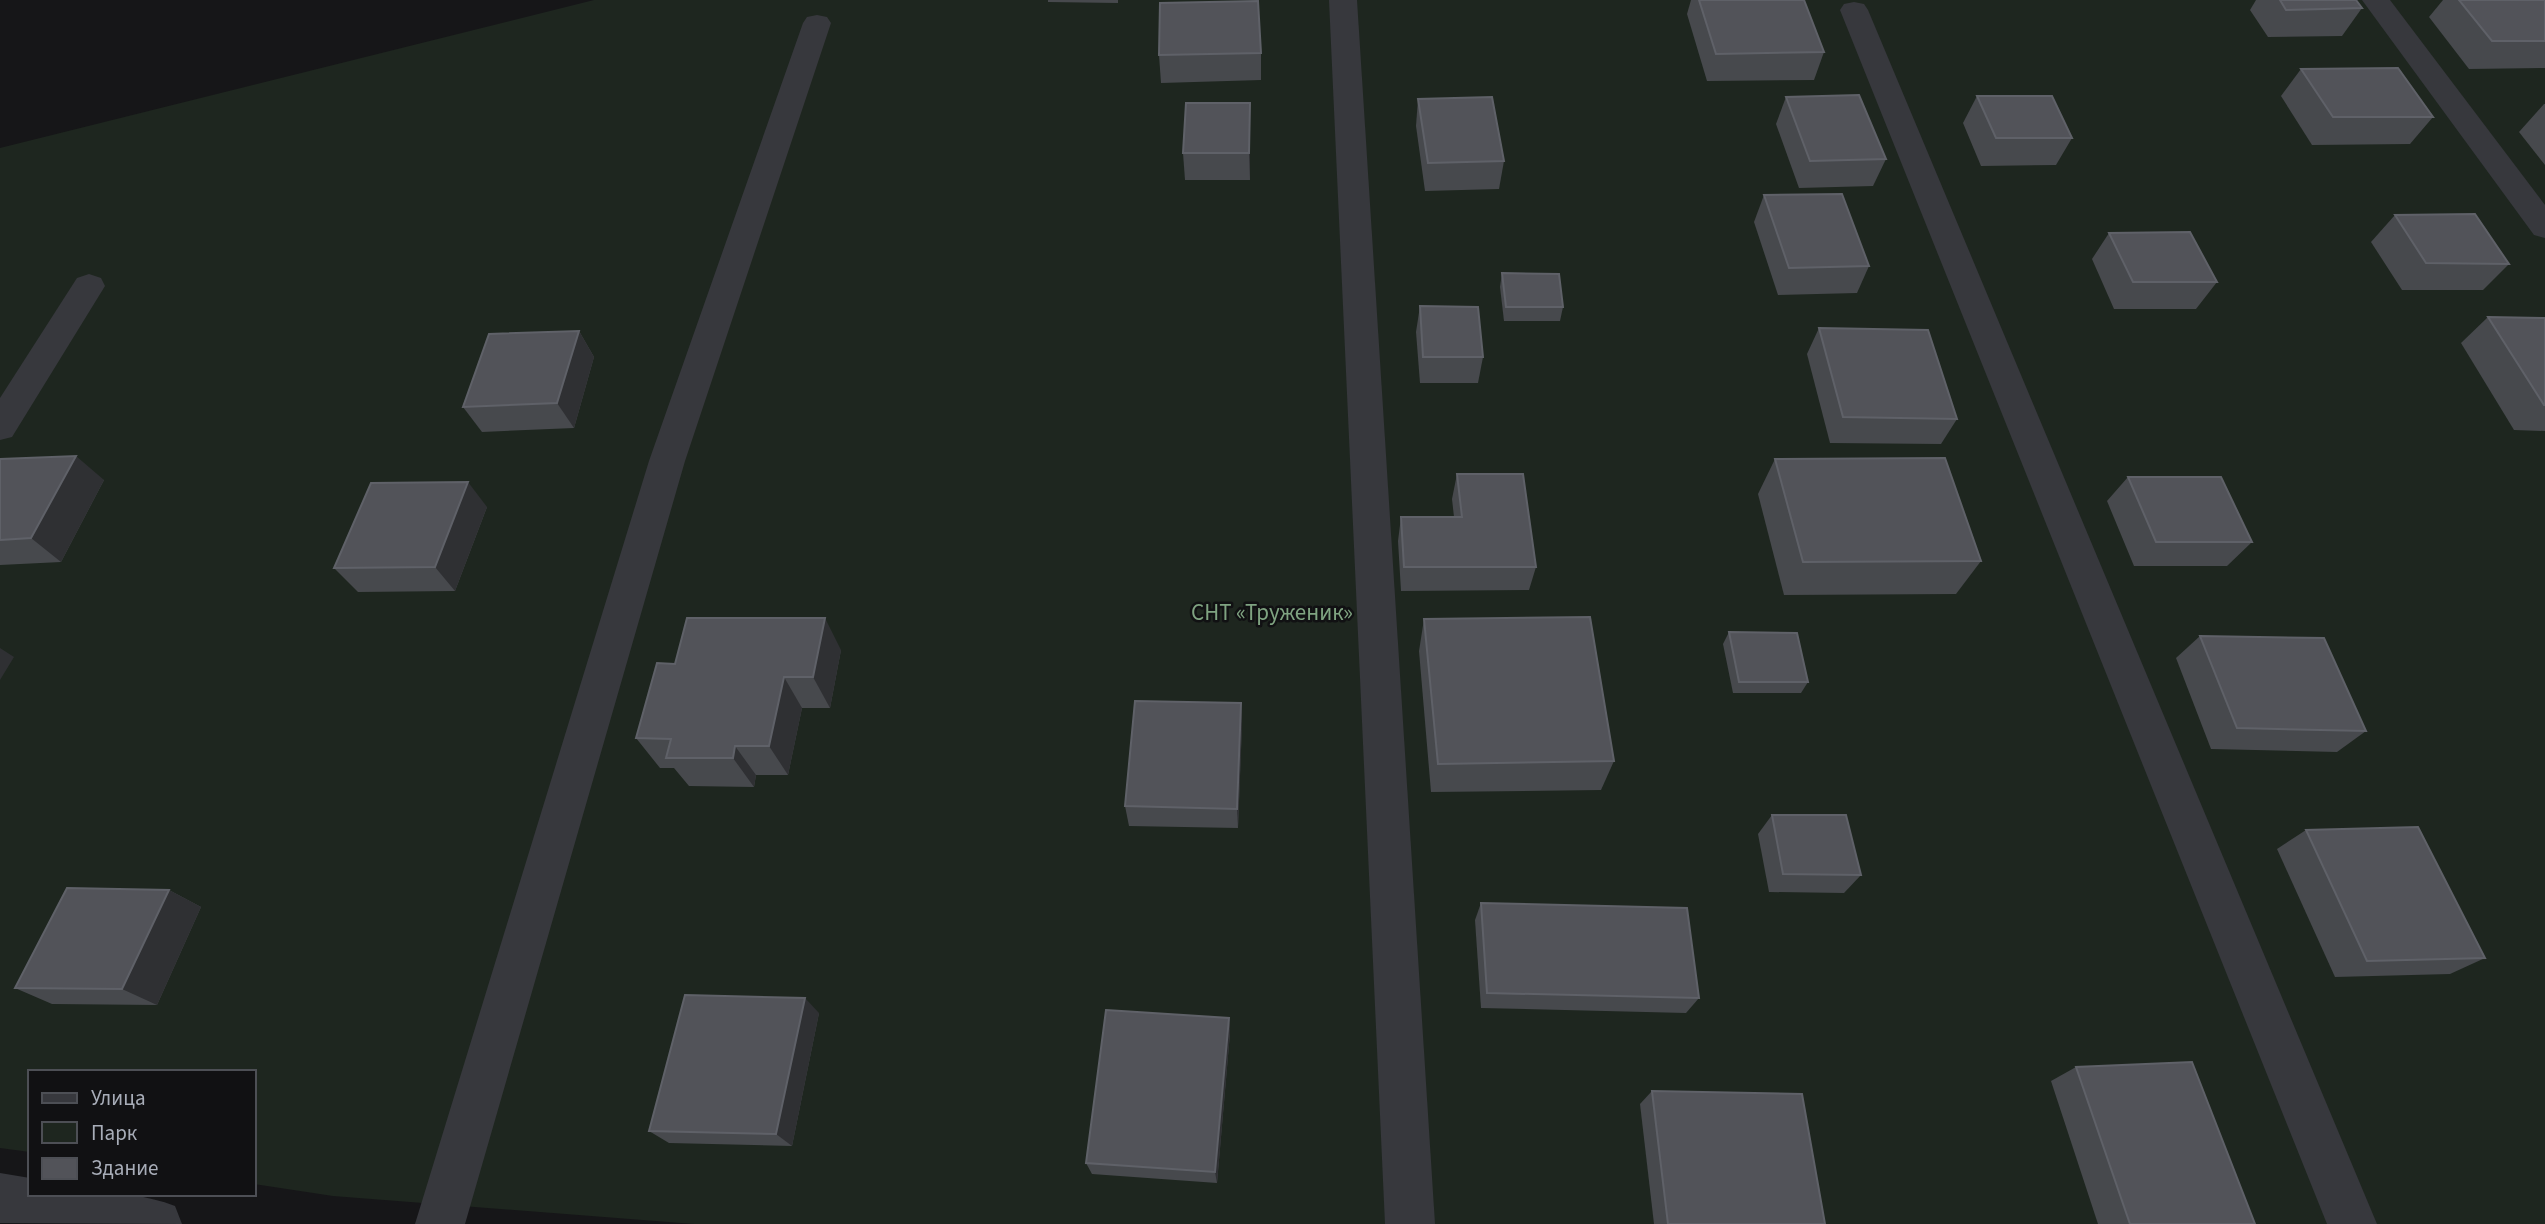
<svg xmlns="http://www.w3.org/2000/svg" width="2545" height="1224" font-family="'Source Sans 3',sans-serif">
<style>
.green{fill:#1e261f}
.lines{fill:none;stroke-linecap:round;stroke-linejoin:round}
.minor{fill:#37383d;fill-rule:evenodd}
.wall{fill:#47494d}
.shaded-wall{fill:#2f3033}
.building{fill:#525359;stroke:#5f6168;stroke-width:2}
.labels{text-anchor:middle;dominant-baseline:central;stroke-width:5;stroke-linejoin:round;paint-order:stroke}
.park-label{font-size:23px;fill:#7fa381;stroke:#111113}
</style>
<rect width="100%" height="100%" fill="#161618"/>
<!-- green -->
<path class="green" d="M594,0H2545V1224H694L333,1196L254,1184V1072H30V1152L0,1148V148Z"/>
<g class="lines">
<!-- minor -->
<g class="minor">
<path d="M1329,0H1357L1435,1224H1385Z"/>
<path d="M2362,0H2390L2545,205V238L2534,235Z"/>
<path d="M1854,2L1864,4L1868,10L2377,1224H2327L1840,10L1844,4Z"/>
<path d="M817,15L827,17L831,23L685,461L465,1224H415L649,461L803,23L807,17Z"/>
<path d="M89,274L101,278L105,286L12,437L0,440V398L77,278Z"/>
<path d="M0,1173L30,1178V1194C78,1194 129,1188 175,1206L182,1224L0,1223Z"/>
</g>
</g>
<!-- wall -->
<g class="wall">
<path d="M1048,0H1118V3L1048,2Z"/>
<path d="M1691,0H1804L1824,52L1814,80L1707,81L1687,14Z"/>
<path d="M2256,0H2356L2362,8L2342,36L2268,37L2250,10Z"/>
<path d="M2443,0H2545V68L2469,69L2429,17Z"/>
<path d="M1261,53V80L1161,83L1159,55Z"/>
<path d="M2301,69L2433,117L2410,144L2312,145L2281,96Z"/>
<path d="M1977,96L2072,138L2056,165L1981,166L1963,123Z"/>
<path d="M1786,97L1886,159L1873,186L1799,188L1776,124Z"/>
<path d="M1418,99L1504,161L1499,189L1425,191L1416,126Z"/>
<path d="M1250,103V180H1185L1183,153Z"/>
<path d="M2544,104H2545V165L2519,132Z"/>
<path d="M1764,195L1869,266L1857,293L1778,295L1754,222Z"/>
<path d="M2395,215L2509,264L2483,290H2402L2371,242Z"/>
<path d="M2109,233L2217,282L2196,309H2114L2092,259Z"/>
<path d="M1502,273L1563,307L1560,321H1504L1500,287Z"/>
<path d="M1420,306L1483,357L1478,383H1420L1416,332Z"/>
<path d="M2488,317L2545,318V431L2514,430L2461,343Z"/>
<path d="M1819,328L1957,419L1941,444L1830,443L1807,354Z"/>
<path d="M579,331L594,357L574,428L482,432L463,407Z"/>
<path d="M0,459L104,480L61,562L0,565Z"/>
<path d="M1775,459L1981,561L1956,594L1784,595L1758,494Z"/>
<path d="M1457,474L1536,567L1529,590L1401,591L1398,541L1401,517H1454L1452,499Z"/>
<path d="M2128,477L2252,542L2227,566H2134L2107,501Z"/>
<path d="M487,507L455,591L358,592L334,568Z"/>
<path d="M1424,619L1614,761L1601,790L1431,792L1419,651Z"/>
<path d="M1729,632L1808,682L1801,693H1733L1723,644Z"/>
<path d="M2200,636L2366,731L2337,752L2211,749L2176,658Z"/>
<path d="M841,650L830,708H802L788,775H756L754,787L689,786L674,768H660L636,738L675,664Z"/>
<path d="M1241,703L1242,724L1238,828L1129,826L1125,806Z"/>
<path d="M1772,815L1861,875L1844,893L1769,892L1758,834Z"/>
<path d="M2306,830L2485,958L2450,974L2335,977L2277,849Z"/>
<path d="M169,890L201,907L157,1005L52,1004L15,988Z"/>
<path d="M1481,903L1699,998L1686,1013L1481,1008L1475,920Z"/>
<path d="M819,1013L792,1146L669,1143L649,1131Z"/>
<path d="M1229,1018L1230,1033L1217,1183L1092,1174L1086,1163Z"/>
<path d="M2076,1067L2255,1224H2098L2051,1081Z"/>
<path d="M1652,1091L1825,1224H1654L1640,1104Z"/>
</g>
<!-- shaded-wall -->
<g class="shaded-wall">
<path d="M1250,103V180L1249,153Z"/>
<path d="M579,331L594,357L574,428L557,403Z"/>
<path d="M76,456L104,480L61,562L31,538Z"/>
<path d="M468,482L487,507L455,591L435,567Z"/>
<path d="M825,618L841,650L830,708L813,677Z"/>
<path d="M0,648L14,657L0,680Z"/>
<path d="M784,677L802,708L788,775L769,746Z"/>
<path d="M1241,703L1242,724L1238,828L1237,809Z"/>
<path d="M735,746L756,775L754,787L733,758Z"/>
<path d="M169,890L201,907L157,1005L122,989Z"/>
<path d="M805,998L819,1013L792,1146L776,1134Z"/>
<path d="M1229,1018L1230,1033L1217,1183L1215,1172Z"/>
</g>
<!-- building -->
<g class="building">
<path d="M1699,0H1804L1824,52L1716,54Z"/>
<path d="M2280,0H2356L2362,8L2286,10Z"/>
<path d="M2459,0H2545V41H2492Z"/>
<path d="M1258,1L1261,53L1159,55L1160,3Z"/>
<path d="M2398,68L2433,117H2333L2301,69Z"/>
<path d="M1859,95L1886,159L1810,161L1786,97Z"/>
<path d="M1977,96H2052L2072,138H1996Z"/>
<path d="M1492,97L1504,161L1428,163L1418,99Z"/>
<path d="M1186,103H1250L1249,153H1183Z"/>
<path d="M1842,194L1869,266L1789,268L1764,195Z"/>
<path d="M2475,214L2509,264L2426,263L2395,215Z"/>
<path d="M2190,232L2217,282H2133L2109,233Z"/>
<path d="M1502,273L1559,274L1563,307H1506Z"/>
<path d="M1420,306L1478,307L1483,357H1423Z"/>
<path d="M2488,317L2545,318V405H2544Z"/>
<path d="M1819,328L1928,330L1957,419L1843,417Z"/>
<path d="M579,331L557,403L463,407L489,334Z"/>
<path d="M76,456L31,538L0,540V459Z"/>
<path d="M1945,458L1981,561L1803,562L1775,459Z"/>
<path d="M1457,474H1523L1536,567H1404L1401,517H1462Z"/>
<path d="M2128,477H2221L2252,542H2156Z"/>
<path d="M468,482L435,567L334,568L371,483Z"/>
<path d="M1590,617L1614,761L1438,764L1424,619Z"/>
<path d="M687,618H825L813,677H784L769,746H735L733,758H666L671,739L636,738L657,663L675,664Z"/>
<path d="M1729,632L1797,633L1808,682H1739Z"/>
<path d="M2200,636L2324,638L2366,731L2237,728Z"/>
<path d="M1135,701L1241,703L1237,809L1125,806Z"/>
<path d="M1772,815H1846L1861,875L1783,874Z"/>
<path d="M2418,827L2485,958L2367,961L2306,830Z"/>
<path d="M67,888L169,890L122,989L15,988Z"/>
<path d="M1481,903L1687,908L1699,998L1487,993Z"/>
<path d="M685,995L805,998L776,1134L649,1131Z"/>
<path d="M1106,1010L1229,1018L1215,1172L1086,1163Z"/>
<path d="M2192,1062L2255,1224H2130L2076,1067Z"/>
<path d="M1652,1091L1802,1094L1825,1224H1668Z"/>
</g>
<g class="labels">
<!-- park labels -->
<g class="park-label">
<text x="1272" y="612">СНТ «Труженик»</text>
</g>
</g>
<!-- legend -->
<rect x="28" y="1070" width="228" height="126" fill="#111113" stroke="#4d4f55" stroke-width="2"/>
<rect x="42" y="1093" width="35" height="10" fill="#37383d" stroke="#4d4f55" stroke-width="2"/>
<text x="91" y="1105" font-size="21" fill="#a8adb8">Улица</text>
<rect x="42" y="1122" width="35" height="21" fill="#1e261f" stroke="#4d4f55" stroke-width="2"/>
<text x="91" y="1140" font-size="21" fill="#a8adb8">Парк</text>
<rect x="42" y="1158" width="35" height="21" fill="#525359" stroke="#4d4f55" stroke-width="2"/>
<text x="91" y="1175" font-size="21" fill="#a8adb8">Здание</text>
</svg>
